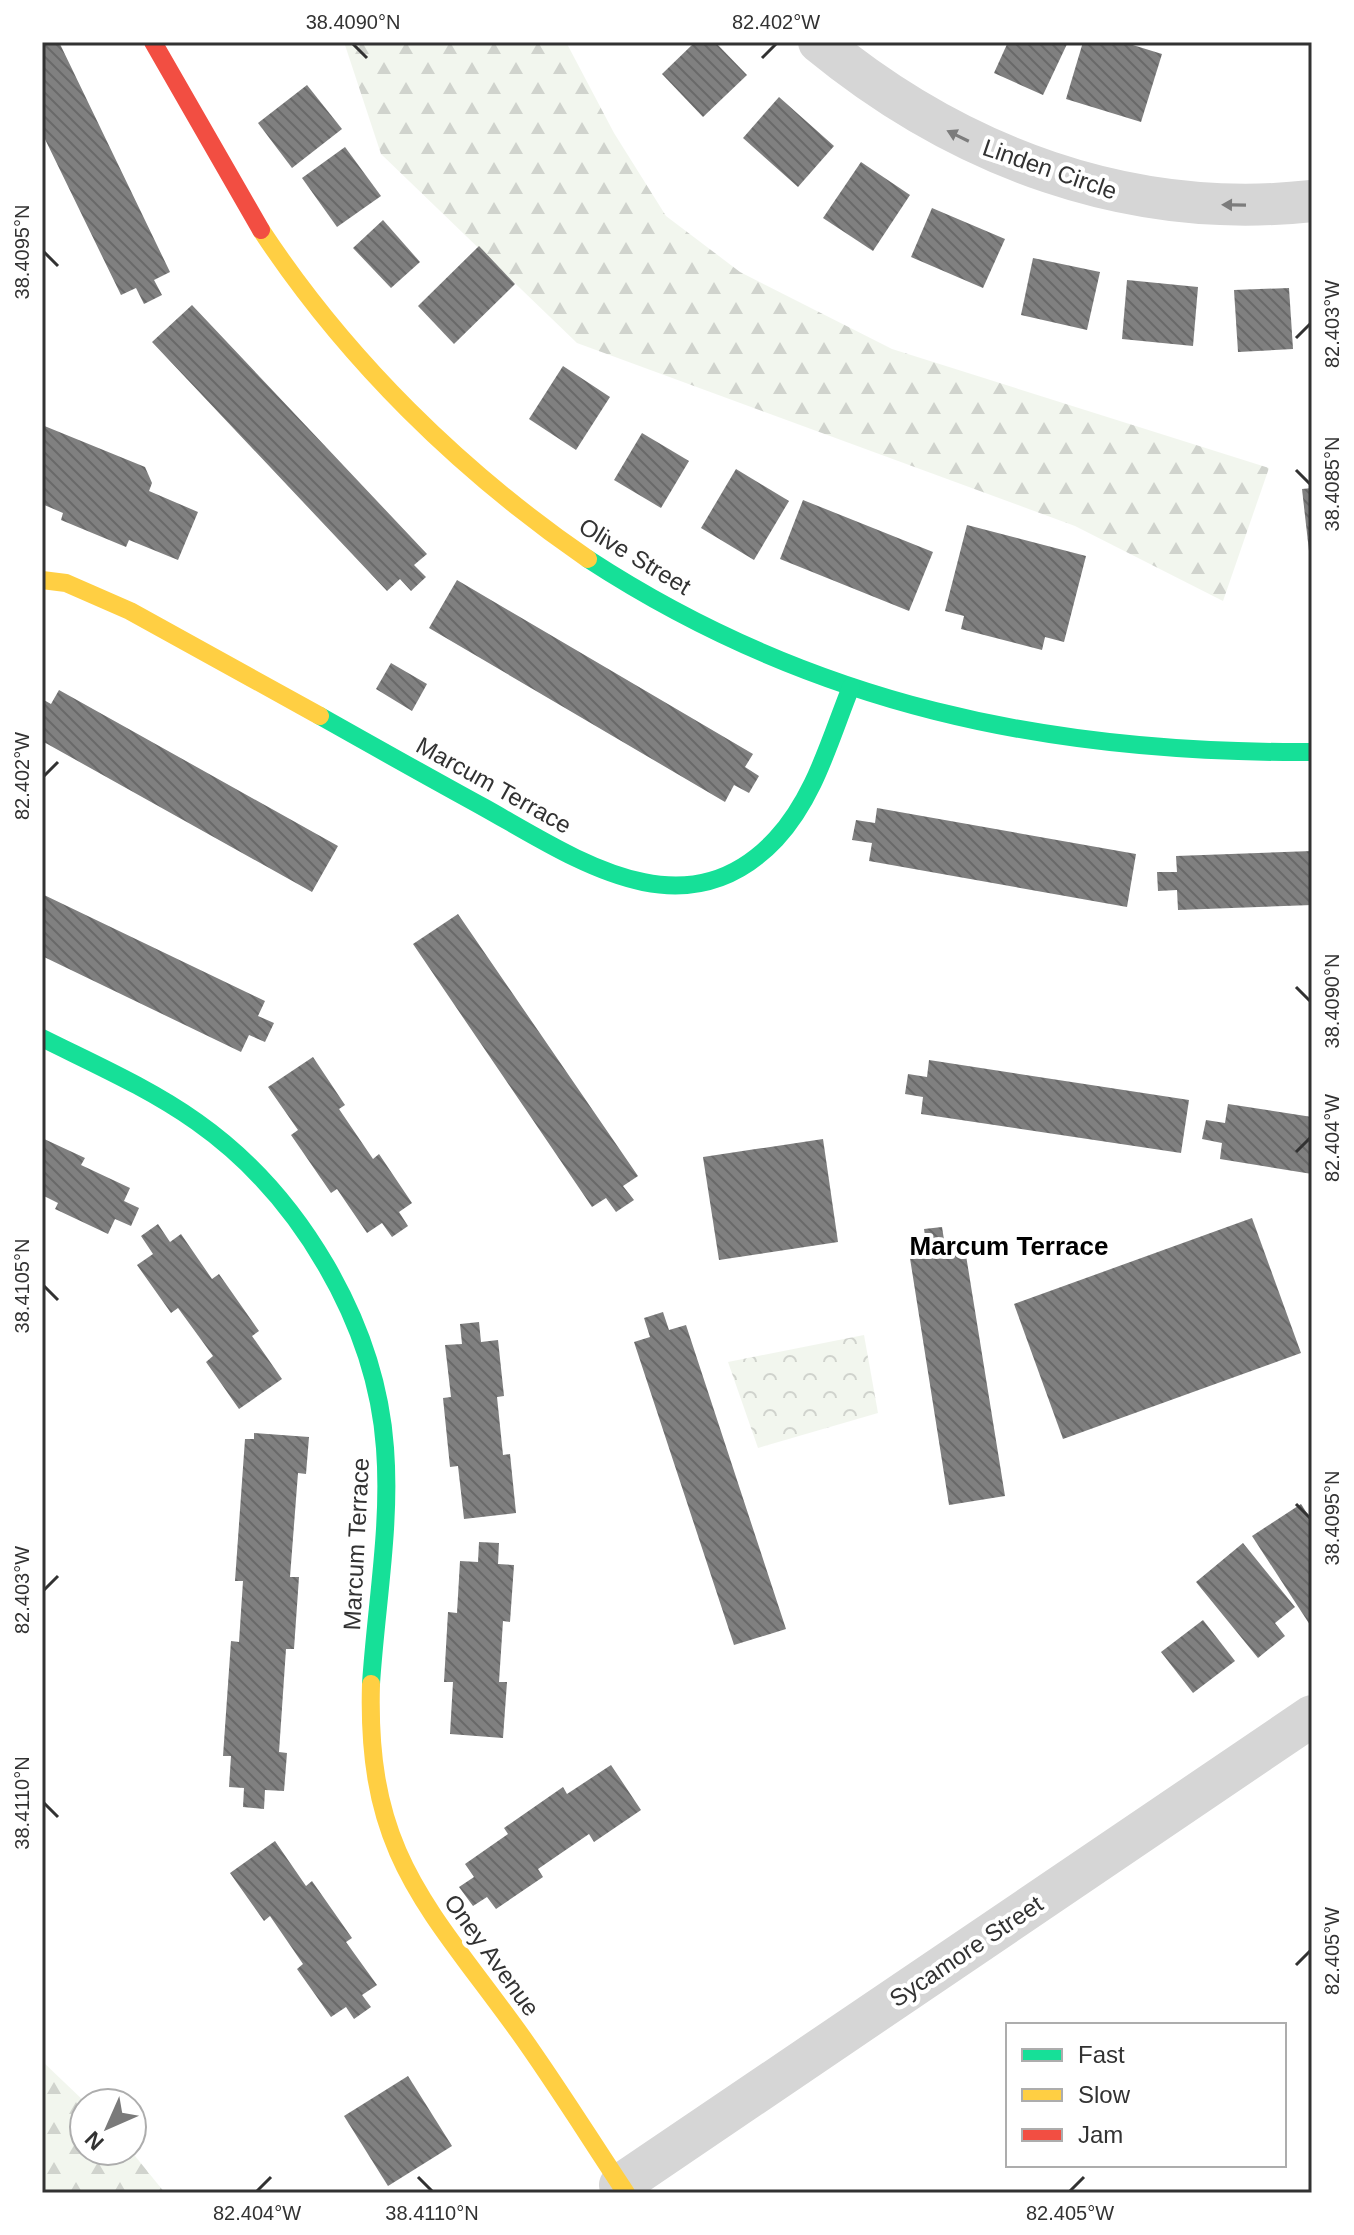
<svg xmlns="http://www.w3.org/2000/svg" width="1354" height="2235" font-family="Helvetica,sans-serif">
<style>
.forest{fill:url(#forest-firs)}
.park{fill:url(#park-crowns)}
.building{fill:url(#building-back-hatch)}
.lines{fill:none;stroke-linecap:round;stroke-linejoin:round}
.street{stroke:#d6d6d6;stroke-width:42}
.fast{stroke:#16e098;stroke-width:18}
.slow{stroke:#ffcf43;stroke-width:18}
.jam{stroke:#f24e42;stroke-width:18}
.oneway{fill:#7c7c7c}
.ticks{fill:none;stroke:#323232;stroke-width:3}
.labels{text-anchor:middle;dominant-baseline:central;stroke-width:8;stroke-linejoin:round;paint-order:stroke}
.street-label{font-size:24px;fill:#323232;stroke:#fff}
.neighbourhood-label{font-size:26px;font-weight:bold;fill:#000;stroke:#fff}
.neatline{fill:none;stroke:#323232;stroke-width:3}
.ticks-label{font-size:20px;text-anchor:middle;fill:#323232}
</style>
<defs>
<pattern id="forest-firs" width="22" height="20" patternUnits="userSpaceOnUse" patternTransform="scale(2)"><rect width="22" height="20" fill="#f2f6ee"/><path d="M5 1l3.5 6h-7zM16 11l3.5 6h-7z" fill="#d0d3cd"/></pattern>
<pattern id="park-crowns" width="20" height="18" patternUnits="userSpaceOnUse" patternTransform="scale(2)"><rect width="20" height="18" fill="#f2f6ee"/><path d="M2 6a3 3 0 1 1 6 0M12 15a3 3 0 1 1 6 0" fill="none" stroke="#d0d3cd"/></pattern>
<pattern id="building-back-hatch" width="6" height="6" patternUnits="userSpaceOnUse" patternTransform="scale(2)"><rect width="6" height="6" fill="#808080"/><path d="M-1 5l2 2M0 0l6 6M5-1l2 2" fill="none" stroke="#696969"/></pattern>
</defs>
<rect width="100%" height="100%" fill="#fff"/>
<!-- forest -->
<g class="forest">
<path d="M344,42H566L614,133L666,216L740,272L892,349L1269,468L1223,601L1075,526L577,343L381,154Z"/>
<path d="M42,2061L86,2103L84,2151H131L165,2193H42Z"/>
</g>
<!-- park -->
<path class="park" d="M864,1335L878,1413L758,1448L728,1362Z"/>
<!-- building -->
<g class="building">
<path d="M42,42H59L170,272L154,280L162,295L144,304L136,288L121,295L42,133Z"/>
<path d="M695,42H715L747,75L703,117L662,74Z"/>
<path d="M1008,42H1068L1043,95L994,73Z"/>
<path d="M1083,42H1123L1162,54L1141,122L1066,99Z"/>
<path d="M307,85L342,129L292,168L258,123Z"/>
<path d="M779,97L834,146L798,187L743,138Z"/>
<path d="M345,147L381,196L337,227L302,178Z"/>
<path d="M861,162L910,195L873,251L823,218Z"/>
<path d="M932,208L1005,239L983,288L911,257Z"/>
<path d="M383,220L420,262L391,288L353,248Z"/>
<path d="M479,246L515,284L454,344L418,306Z"/>
<path d="M1033,258L1100,272L1087,330L1021,315Z"/>
<path d="M1127,280L1198,287L1193,346L1122,339Z"/>
<path d="M1289,288L1293,349L1238,352L1234,290Z"/>
<path d="M192,305L427,554L414,565L426,577L411,591L400,579L387,591L152,342Z"/>
<path d="M563,366L610,397L576,450L529,419Z"/>
<path d="M42,425L145,467L152,483L149,491L198,512L178,560L129,540L126,547L61,520L63,513L42,504Z"/>
<path d="M642,433L689,461L661,508L614,480Z"/>
<path d="M736,469L789,501L754,560L701,528Z"/>
<path d="M1312,488V560H1310L1302,489Z"/>
<path d="M803,500L933,552L909,611L780,559Z"/>
<path d="M967,525L1086,556L1064,642L1045,637L1042,650L961,629L964,616L945,611Z"/>
<path d="M457,580L753,754L745,767L759,776L749,793L734,785L725,802L429,628Z"/>
<path d="M391,663L427,684L412,711L376,689Z"/>
<path d="M59,690L338,846L312,892L42,741V699L51,704Z"/>
<path d="M877,808L1136,854L1127,907L869,861L872,843L852,840L856,820L875,823Z"/>
<path d="M1312,851V905L1178,910L1177,890L1158,891L1157,872H1177L1176,856Z"/>
<path d="M42,894L265,1001L258,1016L274,1023L265,1042L249,1035L241,1052L42,956Z"/>
<path d="M458,914L638,1176L623,1186L634,1200L616,1212L606,1198L592,1207L413,944Z"/>
<path d="M313,1057L345,1105L339,1109L373,1159L379,1154L412,1203L399,1212L408,1226L392,1237L382,1223L367,1233L337,1189L331,1193L291,1135L298,1130L268,1087Z"/>
<path d="M929,1060L1189,1100L1181,1153L921,1114L923,1097L905,1094L908,1074L927,1077Z"/>
<path d="M1228,1104L1312,1117V1174L1220,1159L1222,1143L1202,1139L1206,1120L1225,1123Z"/>
<path d="M42,1138L85,1158L81,1165L130,1188L124,1201L139,1208L131,1226L115,1219L108,1234L55,1209L58,1203L42,1195Z"/>
<path d="M823,1139L838,1242L719,1260L703,1157Z"/>
<path d="M1252,1218L1301,1353L1063,1439L1014,1304Z"/>
<path d="M158,1224L170,1242L181,1234L212,1279L219,1274L259,1331L252,1336L282,1379L239,1409L206,1362L213,1356L178,1308L171,1313L137,1265L153,1254L141,1236Z"/>
<path d="M942,1227L945,1246L964,1243L1005,1496L949,1505L909,1252L927,1249L924,1229Z"/>
<path d="M663,1312L669,1330L686,1325L786,1629L734,1645L634,1342L650,1337L644,1318Z"/>
<path d="M479,1322L481,1342L498,1340L504,1396L497,1397L503,1455L510,1454L516,1513L464,1519L458,1466L450,1467L443,1398L451,1397L445,1345L462,1344L460,1324Z"/>
<path d="M254,1433L309,1437L306,1474L298,1473L290,1577H299L294,1649H286L279,1752L287,1753L284,1791L265,1790L264,1809L243,1807L244,1788L229,1787L231,1756H223L231,1641L239,1642L243,1581H235L245,1439H254Z"/>
<path d="M1301,1504L1312,1521V1628L1252,1536Z"/>
<path d="M479,1542L499,1543L498,1564L514,1565L510,1622L503,1621L499,1682H507L503,1738L450,1734L453,1682H444L448,1612L457,1613L460,1561L478,1562Z"/>
<path d="M1243,1543L1295,1607L1275,1623L1285,1636L1258,1658L1196,1582Z"/>
<path d="M1203,1620L1235,1661L1193,1693L1161,1652Z"/>
<path d="M611,1765L641,1810L594,1842L589,1834L538,1869L543,1877L496,1909L487,1897L473,1906L459,1887L474,1877L465,1864L508,1834L504,1828L563,1787L567,1794Z"/>
<path d="M275,1841L306,1886L312,1881L352,1938L346,1942L377,1985L362,1995L371,2007L354,2019L346,2007L331,2017L297,1969L303,1964L270,1916L264,1921L230,1873Z"/>
<path d="M408,2076L452,2146L388,2186L344,2116Z"/>
</g>
<g class="lines">
<!-- street -->
<g class="street">
<path d="M819,42C959,157 1129,221 1312,201"/>
<path d="M620,2185L1312,1716"/>
</g>
<!-- fast -->
<g class="fast">
<path d="M588,559C812,705 1048,754 1312,752"/>
<path d="M320,716C375,747 430,778 485,808C576,859 685,936 776,839C815,797 830,739 851,687"/>
<path d="M42,1038C94,1064 149,1088 197,1122C299,1194 376,1323 385,1448C391,1526 376,1606 371,1684"/>
</g>
<!-- slow -->
<g class="slow">
<path d="M261,230C346,359 460,471 588,559"/>
<path d="M42,580L66,583L130,611L320,716"/>
<path d="M371,1684C366,1853 426,1904 518,2031C556,2084 590,2139 626,2193"/>
</g>
<!-- jam -->
<path class="jam" d="M153,42L261,230"/>
</g>
<!-- one-way arrows -->
<defs><path id="oneway-solid" d="M-6-.8H1V-3.2L6.5 0L1 3.2V.8H-6Z" transform="scale(2)"/></defs>
<g class="oneway">
<use href="#oneway-solid" transform="translate(958 136) rotate(-154)"/>
<use href="#oneway-solid" transform="translate(1234 205) rotate(-179)"/>
</g>
<!-- ticks -->
<path class="ticks" d="M353,44L367,58M762,58L776,44M44,252L58,266M1296,338L1310,324M1296,470L1310,484M44,776L58,762M1296,987L1310,1001M1296,1152L1310,1138M44,1286L58,1300M1296,1504L1310,1518M44,1590L58,1576M44,1803L58,1817M1296,1965L1310,1951M418,2177L432,2191M257,2191L271,2177M1070,2191L1084,2177"/>
<g class="labels">
<!-- street labels -->
<g class="street-label">
<text transform="translate(1050 169) rotate(19)">Linden Circle</text>
<text transform="translate(635 556) rotate(31)">Olive Street</text>
<text transform="translate(494 785) rotate(29)">Marcum Terrace</text>
<text transform="translate(356 1544) rotate(-87)">Marcum Terrace</text>
<text transform="translate(966 1951) rotate(-34)">Sycamore Street</text>
<text transform="translate(492 1955) rotate(54)">Oney Avenue</text>
</g>
<!-- neighbourhood labels -->
<g class="neighbourhood-label">
<text x="1009" y="1246">Marcum Terrace</text>
</g>
</g>
<!-- border -->
<rect width="1354" height="2235" fill="none" stroke="#ffffff" stroke-width="88"/>
<!-- legend -->
<rect x="1006" y="2023" width="280" height="144" fill="#ffffff" stroke="#adadad" stroke-width="2"/>
<rect x="1022" y="2049" width="40" height="12" fill="#16e098" stroke="#adadad" stroke-width="2"/>
<text x="1078" y="2063" font-size="24" fill="#323232">Fast</text>
<rect x="1022" y="2089" width="40" height="12" fill="#ffcf43" stroke="#adadad" stroke-width="2"/>
<text x="1078" y="2103" font-size="24" fill="#323232">Slow</text>
<rect x="1022" y="2129" width="40" height="12" fill="#f24e42" stroke="#adadad" stroke-width="2"/>
<text x="1078" y="2143" font-size="24" fill="#323232">Jam</text>
<!-- north arrow -->
<g transform="translate(108 2127) rotate(225)"><circle r="38" fill="#ffffff" stroke="#adadad" stroke-width="2"/>
<path d="M0-6L14 30L0 20L-14 30Z" fill="#7a7a7a"/>
<text y="-12" font-size="22" font-weight="bold" text-anchor="middle" fill="#323232">N</text>
</g>
<rect x="44" y="44" width="1266" height="2147" class="neatline"/>
<g class="ticks-label">
<text x="353" y="29">38.4090°N</text>
<text x="776" y="29">82.402°W</text>
<text transform="translate(22 252) rotate(-90)" y="7">38.4095°N</text>
<text transform="translate(1332 324) rotate(-90)" y="7">82.403°W</text>
<text transform="translate(1332 484) rotate(-90)" y="7">38.4085°N</text>
<text transform="translate(22 776) rotate(-90)" y="7">82.402°W</text>
<text transform="translate(1332 1001) rotate(-90)" y="7">38.4090°N</text>
<text transform="translate(1332 1138) rotate(-90)" y="7">82.404°W</text>
<text transform="translate(22 1286) rotate(-90)" y="7">38.4105°N</text>
<text transform="translate(1332 1518) rotate(-90)" y="7">38.4095°N</text>
<text transform="translate(22 1590) rotate(-90)" y="7">82.403°W</text>
<text transform="translate(22 1803) rotate(-90)" y="7">38.4110°N</text>
<text transform="translate(1332 1951) rotate(-90)" y="7">82.405°W</text>
<text x="257" y="2220">82.404°W</text>
<text x="432" y="2220">38.4110°N</text>
<text x="1070" y="2220">82.405°W</text>
</g>
</svg>
